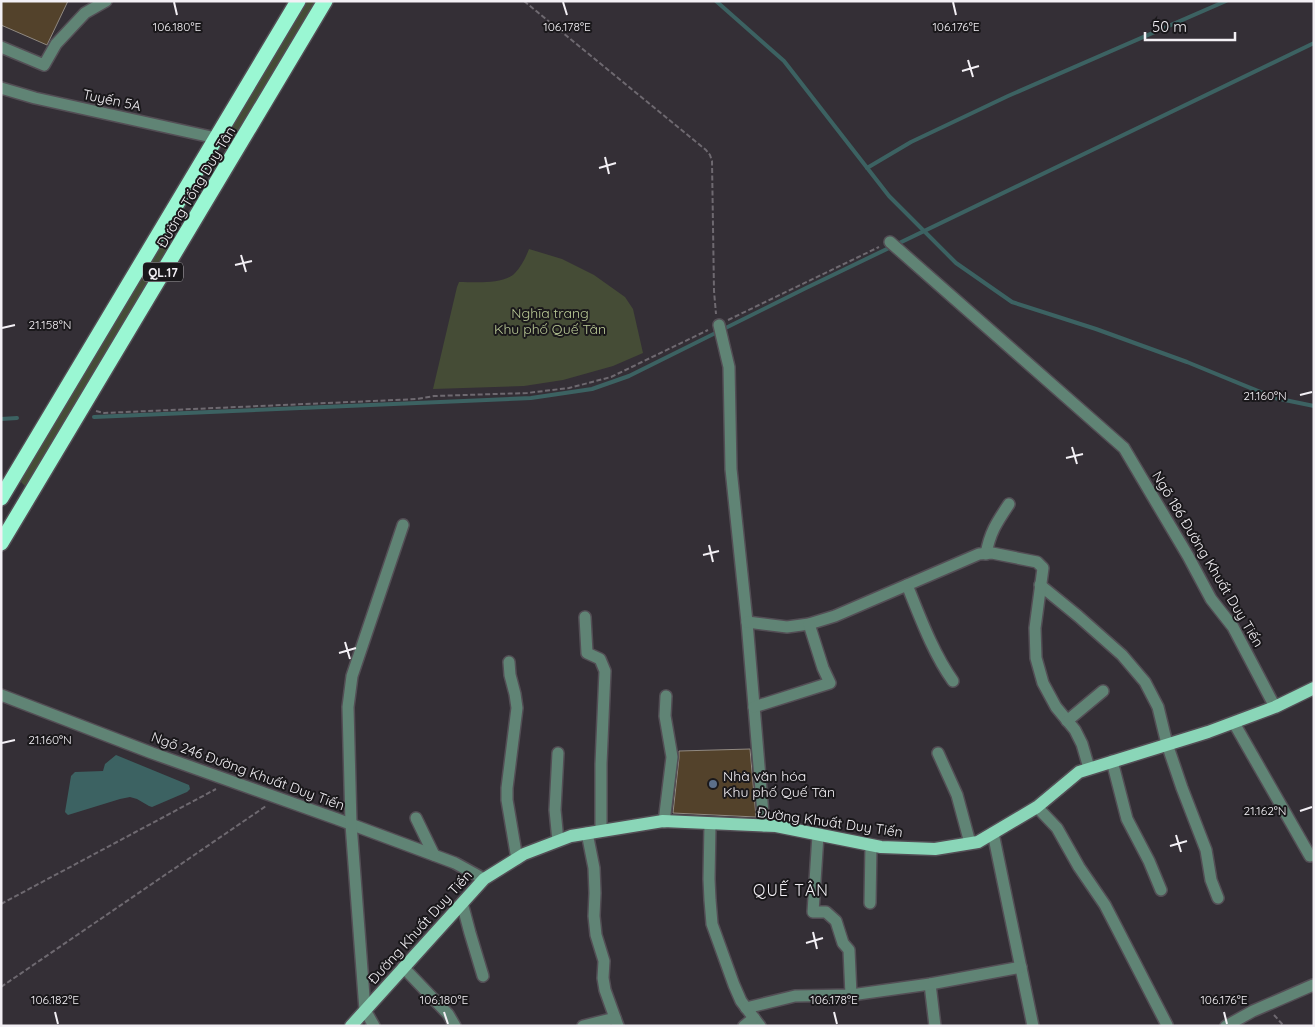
<svg xmlns="http://www.w3.org/2000/svg" width="1315" height="1027" font-family="Quicksand,sans-serif">
<style>
.green{fill:#454c36}
.water{fill:#3c6262}
.lines{fill:none;stroke-linecap:round;stroke-linejoin:round}
.stream{stroke:#3c6262;stroke-width:4}
.building{fill:#53422b;stroke:#908981}
.minor-casing{stroke:#534e55;stroke-width:14}
.major-casing{stroke:#534e55;stroke-width:15}
.highway-casing{stroke:#534e55;stroke-width:18}
.path{stroke:#6e6970;stroke-width:2;stroke-dasharray:5 2.5;stroke-linecap:butt}
.minor{stroke:#608475;stroke-width:11}
.major{stroke:#8ad6b8;stroke-width:12}
.highway{stroke:#9af7d3;stroke-width:15}
.ticks{fill:none;stroke:#f3f0f5;stroke-width:2}
.service-dot{fill:#5c6f8a;stroke:#1a181b;stroke-width:2}
.labels{text-anchor:middle;dominant-baseline:central;stroke-width:4;stroke-linejoin:round;paint-order:stroke}
.shield{fill:#1a181b;stroke:#b2afb4;stroke-width:1}
.shield-label{font-size:12px;font-weight:bold;fill:#f3f0f5}
.street-label{font-size:14px;fill:#f3f0f5;stroke:#1a181b}
.park-label{font-size:14px;fill:#bbcb97;stroke:#1a181b}
.poi-label{font-size:14px;fill:#f3f0f5;stroke:#1a181b;text-anchor:start}
.quarter-label{font-size:16px;letter-spacing:1px;fill:#f3f0f5;stroke:#1a181b}
.ticks-label{font-size:12px;text-anchor:middle;fill:#f3f0f5;stroke:#1a181b;stroke-width:4;stroke-linejoin:round;paint-order:stroke}
</style>
<rect width="100%" height="100%" fill="#342f36"/>
<!-- green -->
<g class="green">
<path d="M306,1H318L231,147L227,150L223,149L221,144Z"/>
<path d="M163,243H167L168,244L167,251L28,485L25,486L21,482L23,476L156,251Z"/>
<path d="M529,249L562,259L594,275L625,297L633,309L643,353L613,366L563,380L524,386L433,389L457,287L459,282C474,282 504,285 515,273C521,267 526,257 529,249Z"/>
</g>
<!-- water -->
<path class="water" d="M116,755L189,785L190,789L187,792L152,807L149,806L137,799L130,797L120,799L68,815L65,812L71,776L75,772L103,771L105,764Z"/>
<g class="lines">
<!-- stream -->
<g class="stream">
<path d="M716,1L784,61L889,196L956,263L1012,302L1096,329L1187,362L1275,398L1314,406"/>
<path d="M867,168L911,142L1008,96L1226,1"/>
<path d="M94,417L531,398L592,389L629,376L806,288L1314,43"/>
<path d="M1,419L17,418"/>
</g>
</g>
<!-- building -->
<g class="building">
<path d="M1,1H68L47,45L1,25Z"/>
<path d="M750,749L756,817L673,813L679,758V751Z"/>
</g>
<g class="lines">
<!-- minor casing -->
<g class="minor-casing">
<g id="minor">
<path d="M1,47L44,65L56,44L85,13L106,1"/>
<path d="M1,88L35,98L216,138"/>
<path d="M890,242L1124,448L1188,556L1211,599L1233,627L1275,707"/>
<path d="M719,325L729,367L731,469L747,622L764,826"/>
<path d="M986,554C990,532 997,522 1009,504"/>
<path d="M907,585C920,617 933,653 953,681"/>
<path d="M1040,585L1078,616L1122,655L1145,682L1158,707L1167,744L1182,788L1206,850L1211,880L1218,898"/>
<path d="M585,617L587,653L600,659L605,671L601,764V831"/>
<path d="M747,622L787,627L809,624L835,616L979,554L992,553L1037,562L1043,568L1035,628L1036,658L1043,683L1056,707L1075,730L1082,744L1089,768"/>
<path d="M509,662L510,675L515,694L517,708L507,788V800L517,859"/>
<path d="M1,695L152,753L337,819L455,863L484,879"/>
<path d="M754,707L830,683L823,668L809,624"/>
<path d="M1067,721L1103,691"/>
<path d="M1234,723L1310,856"/>
<path d="M558,753L555,810L558,841"/>
<path d="M938,753L957,795L970,843"/>
<path d="M1112,761L1127,819L1149,861L1161,890"/>
<path d="M1037,807L1057,828L1079,867L1105,905L1167,1025"/>
<path d="M416,818L434,855"/>
<path d="M664,822L672,757L665,716L666,696"/>
<path d="M710,824L709,879L710,900L712,924L734,985L741,1001L760,1026"/>
<path d="M587,833L594,868L595,893L594,916L596,935L604,961L603,978L605,990L618,1026"/>
<path d="M993,833L1033,1026"/>
<path d="M818,835L813,912H826L836,921L843,943L849,950L851,995"/>
<path d="M462,903L470,933L483,976"/>
<path d="M870,903L871,845"/>
<path d="M403,967L448,1014L455,1026"/>
<path d="M930,984L935,1026"/>
<path d="M746,1008L795,996L851,995L930,984L1021,967"/>
<path d="M374,1026L365,1010L351,824L348,707L352,676L403,525"/>
<path d="M583,1026L615,1018"/>
<path d="M744,1026L754,1018"/>
<path d="M1226,1026L1253,1011L1313,985"/>
</g>
</g>
<!-- major casing -->
<g class="major-casing">
<path id="major" d="M351,1026L484,879L524,854L571,836L663,821L776,826L881,847L935,849L978,842L1037,807L1079,772L1208,732L1275,707L1314,688"/>
</g>
<!-- highway casing -->
<g class="highway-casing">
<g id="highway">
<path d="M1,498L298,1"/>
<path d="M1,543L325,1"/>
</g>
</g>
<!-- path -->
<g class="path">
<path d="M524,1L706,150L710,155L712,161L714,291L716,314"/>
<path d="M728,320L879,247"/>
<path d="M96,411L104,413L417,399L434,396L527,393L569,388L611,377L708,330"/>
<path d="M1,904L216,789"/>
<path d="M1,987L266,806"/>
<path d="M1274,1015L1284,1026"/>
</g>
<!-- minor -->
<use href="#minor" class="minor"/>
<!-- major -->
<use href="#major" class="major"/>
<!-- highway -->
<use href="#highway" class="highway"/>
</g>
<!-- ticks -->
<path class="ticks" d="M174,2L177,15M563,2L567,15M953,2L956,15M968,60L973,77M962,71L979,66M605,157L609,174M599,168L616,163M241,255L246,272M235,265L252,261M2,328L15,325M1300,395L1312,392M1072,447L1077,464M1066,458L1083,454M709,545L713,562M703,555L719,551M345,642L350,659M339,653L356,648M2,743L15,740M1300,811L1312,807M1176,835L1181,852M1170,846L1187,841M813,932L817,949M806,943L823,938M55,1012L58,1024M444,1012L448,1024M834,1012L837,1024M1224,1012L1227,1024"/>
<!-- markers -->
<circle class="service-dot" cx="713" cy="784" r="5"/>
<g class="labels">
<!-- shield labels -->
<rect class="shield" x="143" y="262.5" width="40" height="19" rx="4"/>
<g class="shield-label">
<text x="163" y="272">QL.17</text>
</g>
<!-- street labels -->
<g class="street-label">
<text transform="translate(112 100) rotate(12)">Tuyến 5A</text>
<text transform="translate(196 187) rotate(-59)">Đường Tống Duy Tân</text>
<text transform="translate(1208 559) rotate(59)">Ngõ 186 Đường Khuất Duy Tiến</text>
<text transform="translate(248 771) rotate(20)">Ngõ 246 Đường Khuất Duy Tiến</text>
<text transform="translate(830 822) rotate(8)">Đường Khuất Duy Tiến</text>
<text transform="translate(420 927) rotate(-48)">Đường Khuất Duy Tiến</text>
</g>
<!-- park labels -->
<g class="park-label">
<text x="550" y="313">Nghĩa trang<tspan x="550" dy="16">Khu phố Quế Tân</tspan></text>
</g>
<!-- poi labels -->
<g class="poi-label">
<text x="723" y="776">Nhà văn hóa<tspan x="723" dy="16">Khu phố Quế Tân</tspan></text>
</g>
<!-- quarter labels -->
<g class="quarter-label">
<text x="791" y="890">QUẾ TÂN</text>
</g>
</g>
<g class="ticks-label">
<text x="177" y="31">106.180°E</text>
<text x="567" y="31">106.178°E</text>
<text x="956" y="31">106.176°E</text>
<text x="50" y="329">21.158°N</text>
<text x="1265" y="400">21.160°N</text>
<text x="50" y="744">21.160°N</text>
<text x="1265" y="815">21.162°N</text>
<text x="55" y="1004">106.182°E</text>
<text x="444" y="1004">106.180°E</text>
<text x="834" y="1004">106.178°E</text>
<text x="1224" y="1004">106.176°E</text>
</g>
<!-- border -->
<rect width="1315" height="1027" fill="none" stroke="#f3f0f5" stroke-width="5"/>
<!-- scale -->
<path d="M1145 32v8h90v-8" fill="none" stroke="#f3f0f5" stroke-width="2.5"/>
<text x="1152" y="32" font-size="15" fill="#f3f0f5" stroke="#1a181b" stroke-width="4" paint-order="stroke">50 m</text>
</svg>
